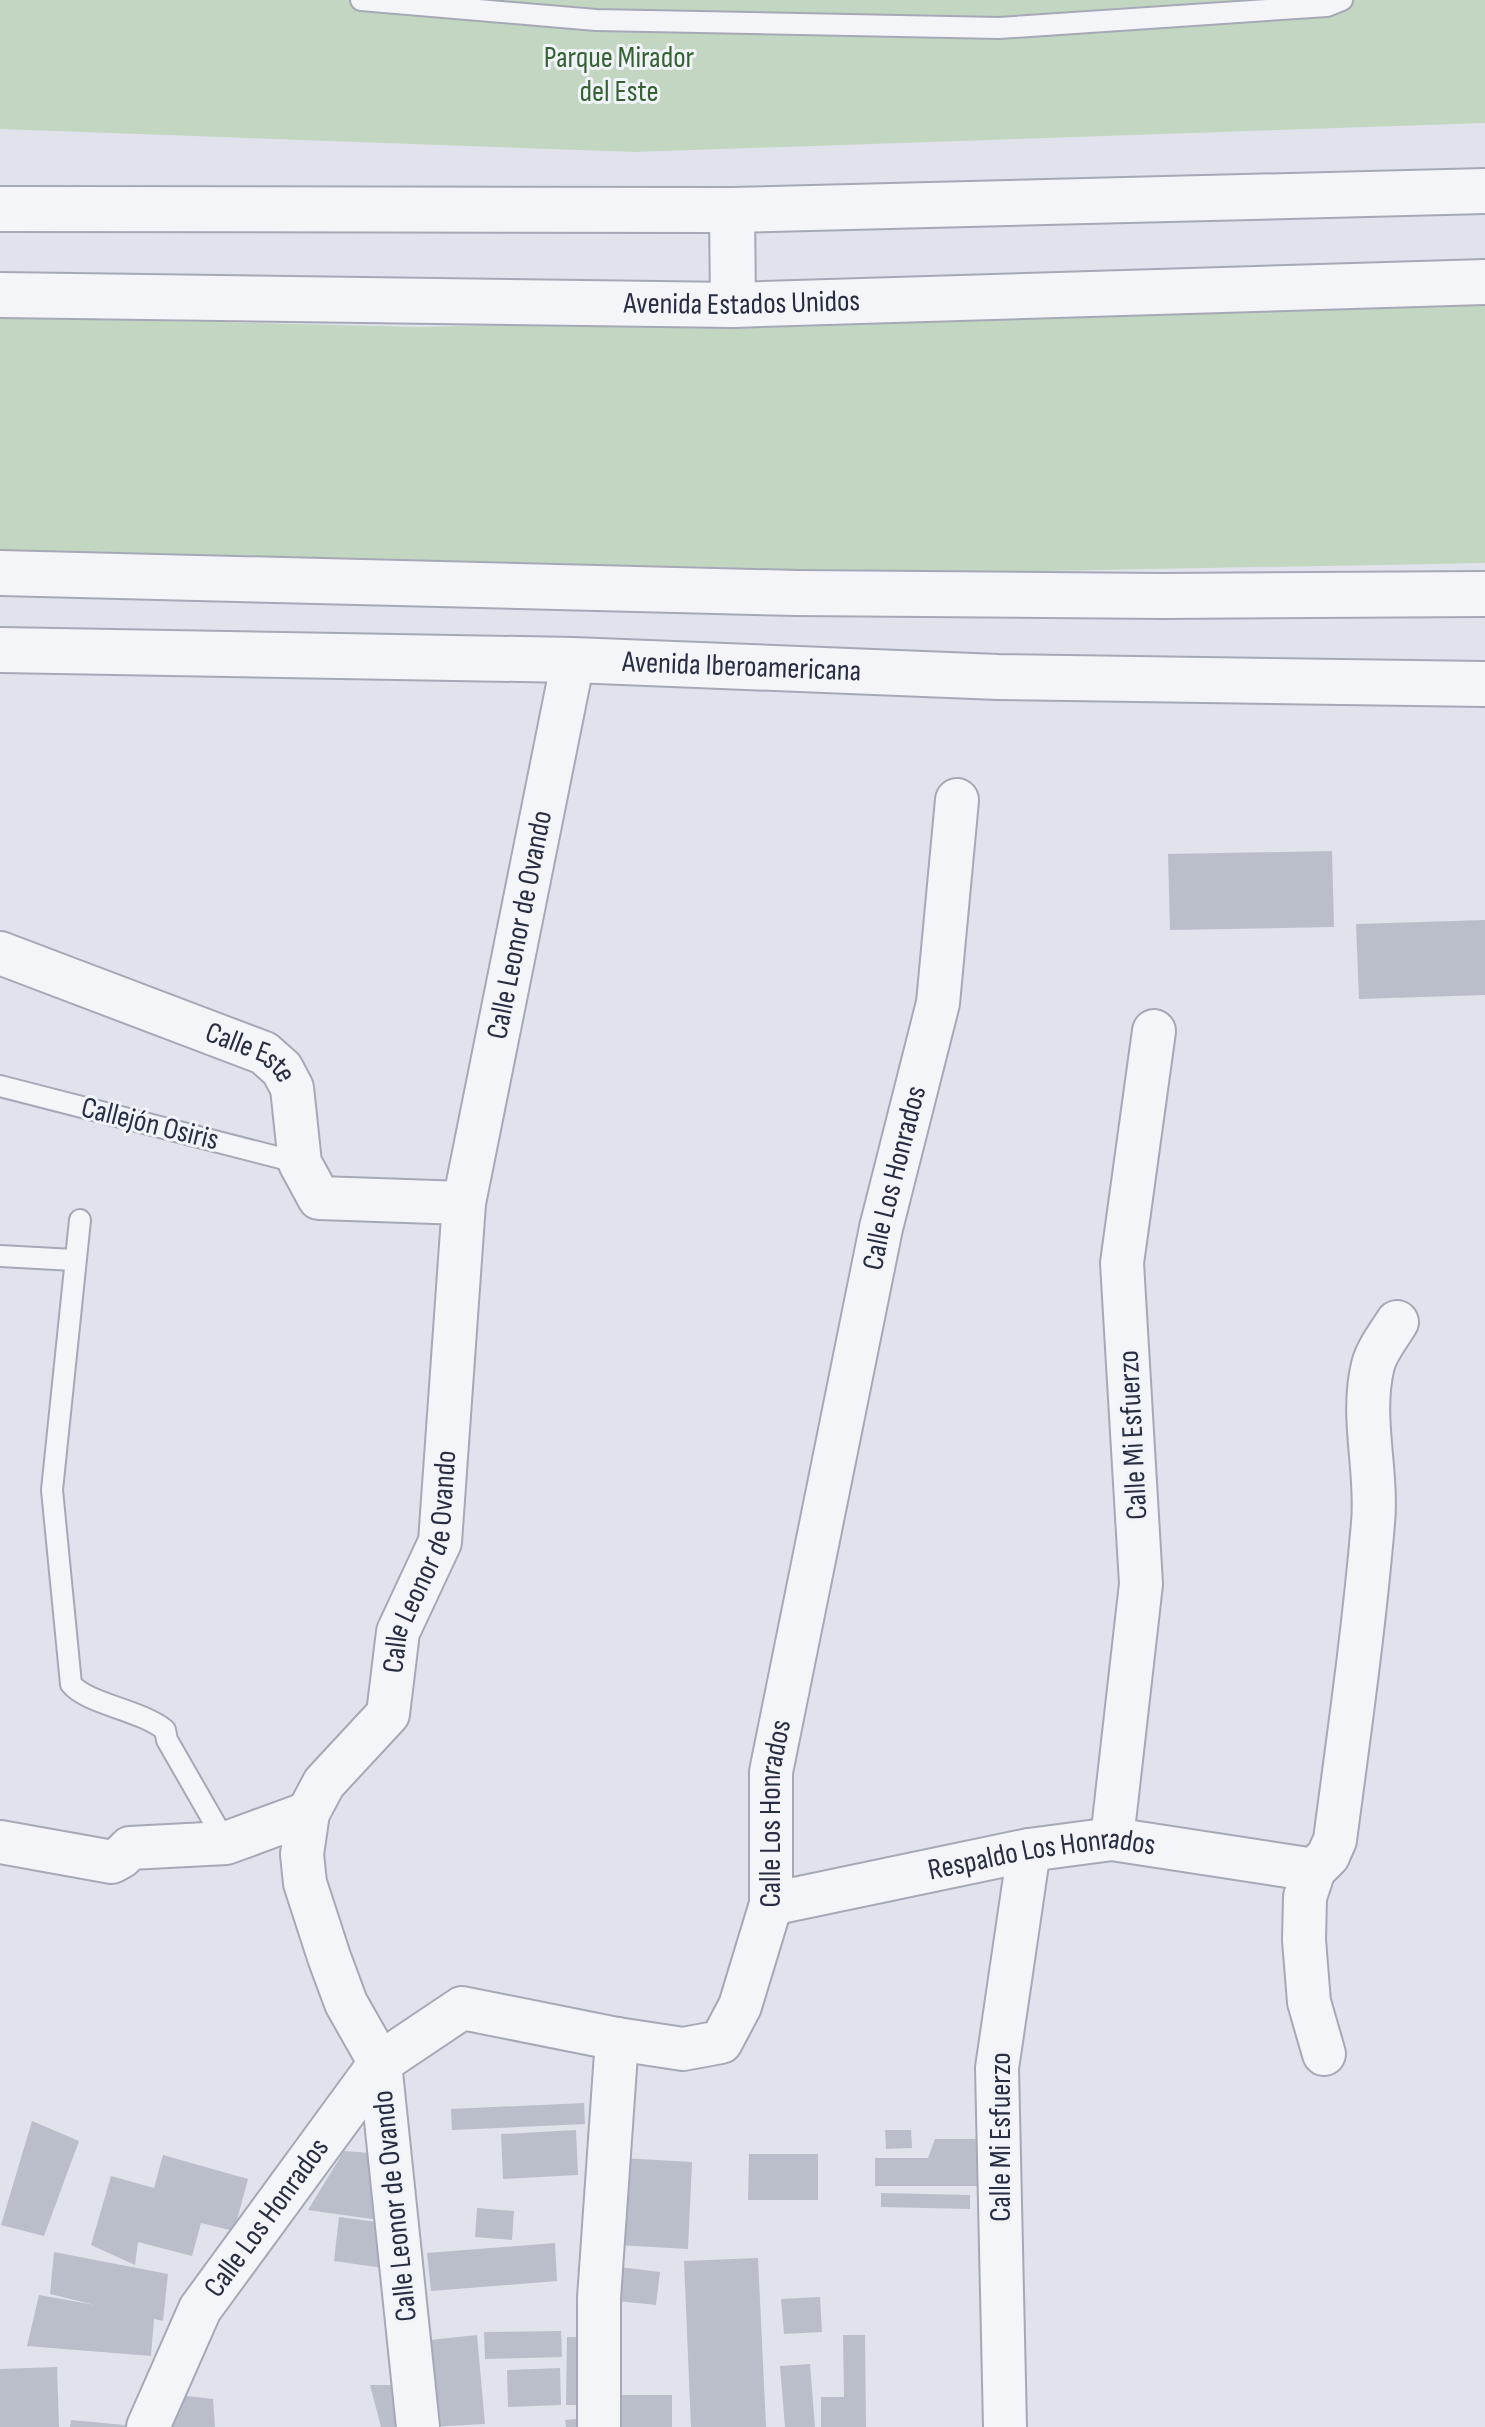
<svg xmlns="http://www.w3.org/2000/svg" width="1485" height="2427" font-family="'Sofia Sans Condensed',sans-serif">
<style>
.green{fill:#c3d6c1}
.building{fill:#babecb}
.lines{fill:none;stroke-linecap:round;stroke-linejoin:round}
.service-casing{stroke:#a5a9b6;stroke-width:24}
.minor-casing{stroke:#a5a9b6;stroke-width:46}
.tertiary-casing{stroke:#a5a9b6;stroke-width:48}
.service{stroke:#f4f5f9;stroke-width:20}
.minor{stroke:#f4f5f9;stroke-width:42}
.tertiary{stroke:#f4f5f9;stroke-width:44}
.labels{text-anchor:middle;dominant-baseline:central;stroke-width:6;stroke-linejoin:round;paint-order:stroke}
.park-label{font-size:30px;fill:#366233;stroke:#f0f3f8}
.street-label{font-size:30px;fill:#272e44;stroke:#f0f3f8}
</style>
<rect width="100%" height="100%" fill="#e0e3eb"/>
<!-- green -->
<g class="green">
<path d="M0,0H1485V123L635,152L0,129Z"/>
<path d="M1485,301V563L935,573L0,550V317L418,327Z"/>
</g>
<!-- building -->
<g class="building">
<path d="M1332,851L1334,927L1170,930L1168,854Z"/>
<path d="M1485,920V995L1359,999L1356,924Z"/>
<path d="M584,2103L585,2124L452,2130L451,2109Z"/>
<path d="M32,2121L79,2141L44,2236L1,2225Z"/>
<path d="M576,2130L578,2175L503,2179L501,2134Z"/>
<path d="M885,2130H911L912,2148L886,2149Z"/>
<path d="M935,2139H984L983,2186H875V2158H928Z"/>
<path d="M344,2151L370,2153L379,2220L308,2210Z"/>
<path d="M749,2154H818V2200H748Z"/>
<path d="M163,2155L248,2179L234,2231L201,2223L192,2256L138,2242L135,2265L91,2245L111,2176L154,2188Z"/>
<path d="M621,2158L692,2162L688,2249L617,2245Z"/>
<path d="M881,2193L970,2195V2209L881,2207Z"/>
<path d="M477,2208L514,2211L512,2240L475,2237Z"/>
<path d="M339,2217L392,2224L390,2269L334,2261Z"/>
<path d="M555,2243L557,2281L431,2291L427,2253Z"/>
<path d="M54,2252L168,2274L163,2321L154,2319L151,2356L27,2346L39,2295L95,2305L50,2294Z"/>
<path d="M758,2258L766,2427H691L684,2261Z"/>
<path d="M611,2266L660,2272L656,2305L607,2300Z"/>
<path d="M820,2297L822,2332L784,2334L781,2299Z"/>
<path d="M561,2331L562,2357L485,2359L484,2332Z"/>
<path d="M477,2335L485,2424L428,2427L420,2341Z"/>
<path d="M843,2335H865L866,2427H821V2397H844Z"/>
<path d="M567,2337H595L593,2405H566Z"/>
<path d="M810,2364L815,2427H785L780,2366Z"/>
<path d="M57,2367L59,2427H0V2369Z"/>
<path d="M560,2368L561,2405L508,2407L507,2370Z"/>
<path d="M370,2385H408V2427H381Z"/>
<path d="M169,2394L213,2399L215,2427H159Z"/>
<rect x="615" y="2395" width="57" height="32"/>
<path d="M588,2418L589,2427H566L565,2420Z"/>
<path d="M71,2420L125,2425V2427H70Z"/>
</g>
<g class="lines">
<!-- service casing -->
<g class="service-casing">
<g id="service">
<path d="M361,0L596,20L999,28L1327,6L1342,0"/>
<path d="M0,1086L300,1163"/>
<path d="M80,1220L52,1490L71,1684C87,1704 141,1710 165,1730L167,1740L226,1843"/>
<path d="M0,1256L74,1260"/>
</g>
</g>
<!-- minor casing -->
<g class="minor-casing">
<g id="minor">
<path id="s1" d="M0,953L264,1053L282,1069L292,1088L300,1163L319,1198L464,1203"/>
<path d="M1112,1839L1141,1584L1122,1263L1154,1031"/>
<path d="M0,1842L112,1862L121,1857L130,1848L226,1843L308,1813"/>
<path id="s2" d="M771,1904L1029,1850L1112,1839L1314,1870"/>
<path d="M1324,2054L1309,2002L1304,1940L1305,1897L1314,1870L1328,1856L1335,1840C1349,1734 1364,1629 1373,1523C1378,1471 1360,1417 1373,1365C1377,1350 1389,1335 1397,1322"/>
<path id="s3" d="M148,2427L200,2309L380,2063L462,2008L617,2039L683,2049L721,2042L740,2006L771,1904V1772L881,1228L938,1003L957,800"/>
<path id="s4" d="M418,2427L380,2063L346,2003L329,1957L305,1883L302,1854L308,1813L324,1783L388,1714L398,1632L440,1542L464,1203L573,660"/>
<path d="M599,2427V2298L617,2039"/>
<path d="M1005,2427L997,2068L1029,1850"/>
</g>
</g>
<!-- tertiary casing -->
<g class="tertiary-casing">
<g id="tertiary">
<path d="M0,209L732,210L1485,191"/>
<path d="M732,210L733,305"/>
<path id="s5" d="M0,295L733,305L1485,282"/>
<path d="M0,573L797,593L1162,596L1485,594"/>
<path id="s6" d="M0,650L573,660L998,677L1485,684"/>
</g>
</g>
<!-- service -->
<use href="#service" class="service"/>
<!-- minor -->
<use href="#minor" class="minor"/>
<!-- tertiary -->
<use href="#tertiary" class="tertiary"/>
</g>
<g class="labels">
<!-- park labels -->
<g class="park-label">
<text x="619" y="58">Parque Mirador<tspan x="619" dy="34">del Este</tspan></text>
</g>
<!-- street labels -->
<g class="street-label">
<text stroke="none"><textPath href="#s5" startOffset="742">Avenida Estados Unidos</textPath></text>
<text stroke="none"><textPath href="#s6" startOffset="742">Avenida Iberoamericana</textPath></text>
<text stroke="none"><textPath href="#s4" startOffset="1566">Calle Leonor de Ovando</textPath></text>
<text stroke="none"><textPath href="#s1" startOffset="270">Calle Este</textPath></text>
<text transform="translate(150 1124) rotate(14)">Callejón Osiris</text>
<text stroke="none"><textPath href="#s3" startOffset="1682">Calle Los Honrados</textPath></text>
<text transform="translate(1133 1435) rotate(-93)">Calle Mi Esfuerzo</text>
<text stroke="none"><textPath href="#s4" startOffset="918">Calle Leonor de Ovando</textPath></text>
<text stroke="none"><textPath href="#s3" startOffset="1034">Calle Los Honrados</textPath></text>
<text stroke="none"><textPath href="#s2" startOffset="276">Respaldo Los Honrados</textPath></text>
<text transform="translate(1001 2137) rotate(-90)">Calle Mi Esfuerzo</text>
<text transform="translate(395 2206) rotate(-96)">Calle Leonor de Ovando</text>
<text stroke="none"><textPath href="#s3" startOffset="242">Calle Los Honrados</textPath></text>
</g>
</g>
</svg>
